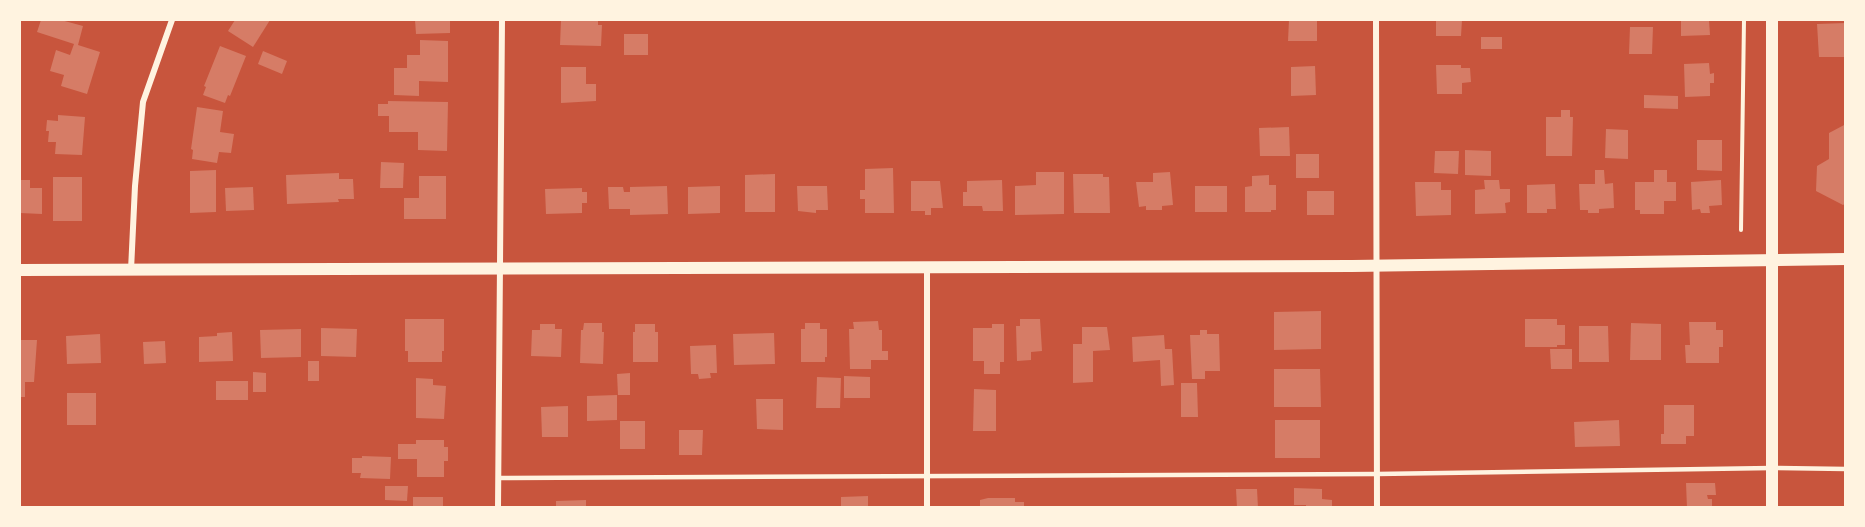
<svg xmlns="http://www.w3.org/2000/svg" width="1865" height="527" font-family="Karla,sans-serif">
<style>
.building{fill:#d67c66}
.lines{fill:none;stroke-linecap:round;stroke-linejoin:round}
.path{stroke:#fff3e0;stroke-width:4}
.service{stroke:#fff3e0;stroke-width:4.5}
.minor{stroke:#fff3e0;stroke-width:6}
.secondary{stroke:#fff3e0;stroke-width:12}
</style>
<rect width="100%" height="100%" fill="#c8553d"/>
<!-- building -->
<g class="building">
<path d="M41,20H61L83,26L78,45L100,52L87,94L61,86L64,75L50,71L56,50L70,55L74,44L37,32Z"/>
<path d="M235,20H270L253,47L228,31Z"/>
<path d="M415,20H450V33L416,34Z"/>
<path d="M561,20H598V25H602L601,46L560,45Z"/>
<path d="M1289,20H1317V41H1288Z"/>
<path d="M1436,20H1462L1461,36H1436Z"/>
<path d="M1681,20H1709L1710,35L1681,36Z"/>
<path d="M1846,23V57H1819L1817,24Z"/>
<path d="M1630,27H1653L1652,54H1629Z"/>
<rect x="624" y="34" width="24" height="21"/>
<rect x="1481" y="37" width="21" height="12"/>
<path d="M420,40L448,41V82L419,81V96L394,95V68H407V55H420Z"/>
<path d="M220,46L246,56L230,96L228,95L225,103L203,95L206,87L204,86Z"/>
<path d="M263,51L287,61L282,74L258,64Z"/>
<path d="M1709,63L1710,74L1714,73V83H1710V96L1685,97L1684,64Z"/>
<path d="M1436,65H1461V68H1470L1471,82L1462,83V94H1437Z"/>
<path d="M1315,66L1316,95L1291,96V67Z"/>
<path d="M561,67H586V84H596V101L561,103Z"/>
<path d="M1644,95L1678,96V109L1644,108Z"/>
<path d="M388,101L448,102L447,151L418,150V132H389V116H378V104H388Z"/>
<path d="M197,107L223,111L220,132L234,134L231,153L219,152L217,163L192,159L193,150L191,149Z"/>
<path d="M1561,110H1570V117H1573L1572,156H1546V117H1561Z"/>
<path d="M58,115L85,117L82,155L55,154L56,142H48L49,131H46L47,120L58,121Z"/>
<path d="M1846,124V203L1843,205L1816,191L1817,166L1829,159V133Z"/>
<path d="M1289,127L1290,156H1260L1259,128Z"/>
<path d="M1606,129L1628,130V159L1605,158Z"/>
<path d="M1697,140H1722V171L1697,170Z"/>
<path d="M1465,150L1491,151V176L1465,175Z"/>
<path d="M1435,151H1459L1458,174L1434,173Z"/>
<rect x="1296" y="154" width="23" height="24"/>
<path d="M381,162L404,163L403,188H380Z"/>
<path d="M893,168L894,213H865V199H860V190H865V169Z"/>
<path d="M216,170V212L190,213V171Z"/>
<path d="M1595,170H1604L1605,184L1613,183L1614,208L1599,209V213H1588V210H1580L1579,184H1595Z"/>
<path d="M1654,170H1667V182H1676V201H1664V214H1640V210H1635V182H1654Z"/>
<path d="M1036,172H1064V214L1015,215V186L1036,185Z"/>
<path d="M1170,172L1173,205L1162,206V210H1146V206L1139,207L1136,182H1153V173Z"/>
<path d="M339,173V179H353L354,199H338L339,202L287,204L286,175Z"/>
<path d="M775,174V212H745V175Z"/>
<path d="M1073,174H1103V177H1109L1110,213H1074Z"/>
<path d="M1269,175V185H1276V210H1271V212H1245V187L1252,186V176Z"/>
<path d="M419,176H446V219H404V198H419Z"/>
<rect x="53" y="177" width="29" height="44"/>
<path d="M20,180H30V188H42V214L20,213Z"/>
<path d="M1002,180L1003,211H983L982,206H963V192H967V181Z"/>
<path d="M1484,180H1499L1500,189H1510V202L1505,203L1506,213L1475,214V190L1485,189Z"/>
<path d="M1721,180L1722,205L1709,206L1710,213H1701L1700,209L1692,210L1691,182Z"/>
<path d="M911,181H940L943,208H931V215H925V211H911Z"/>
<path d="M1415,182H1441V190H1451V215L1416,216Z"/>
<path d="M1555,184L1556,209H1547V213H1527V185Z"/>
<path d="M667,186L668,214L630,215V209H609L608,187H623L624,192H630V187Z"/>
<path d="M720,186V213L688,214V187Z"/>
<path d="M797,186H827L828,210H816V213L798,211Z"/>
<rect x="1195" y="186" width="32" height="26"/>
<path d="M253,187L254,210L226,211L225,188Z"/>
<path d="M582,188V192H587V203H582V213L546,214L545,189Z"/>
<rect x="1307" y="191" width="27" height="24"/>
<path d="M1321,311V349L1274,350V312Z"/>
<path d="M405,319H444V351H442V362H408V351H405Z"/>
<path d="M1020,319H1040L1042,351L1031,352V360L1017,361L1016,326H1020Z"/>
<path d="M1525,319H1557V325H1565V345H1557V347H1525Z"/>
<path d="M878,321L879,330H882V351H888V360H871V369H850L849,329H854L853,322Z"/>
<path d="M1689,322H1716V330H1723V347H1719V363H1686L1685,345H1690Z"/>
<path d="M584,323H602V332H604L603,364L580,363L581,330H583Z"/>
<path d="M805,323H820V329H827V357H825V362H801V329H805Z"/>
<path d="M1631,323L1661,324V360H1630Z"/>
<path d="M540,324H555V329H562L561,357L531,356L532,330H540Z"/>
<path d="M635,324H655V332H658V362H633V332H635Z"/>
<path d="M992,324H1004V362H1000V374H984V361H973V328H992Z"/>
<path d="M1579,326H1608L1609,362H1579Z"/>
<path d="M1082,327H1107L1110,350L1093,351V382L1073,383V344H1082Z"/>
<path d="M321,328L357,329L356,357L321,356Z"/>
<path d="M301,329V357L261,358L260,330Z"/>
<path d="M1200,330H1207V334H1219L1220,371H1205V379H1192L1190,335H1200Z"/>
<path d="M232,332L233,361L199,362V337L217,336V333Z"/>
<path d="M774,333L775,364L734,365L733,334Z"/>
<path d="M100,334L101,363L67,364L66,336Z"/>
<path d="M1164,335L1165,349H1172L1174,385L1161,386L1160,360L1133,362L1132,337Z"/>
<path d="M20,340H37L34,382H25V397H20Z"/>
<path d="M165,341L166,363L144,364L143,342Z"/>
<path d="M716,345L717,373H710L711,378L699,379L698,374H691L690,346Z"/>
<path d="M1550,349H1572V369H1551Z"/>
<rect x="308" y="361" width="11" height="20"/>
<path d="M1274,369H1320L1321,407H1274Z"/>
<path d="M253,372L266,373V392H253Z"/>
<path d="M630,373V395H618L617,374Z"/>
<path d="M844,376L870,377V398H844Z"/>
<path d="M817,377L841,378L840,408H816Z"/>
<path d="M416,378L433,379V385L446,386L444,419L416,418Z"/>
<rect x="216" y="381" width="32" height="19"/>
<path d="M1181,383H1197L1198,417H1181Z"/>
<path d="M974,389L996,390V431H973Z"/>
<rect x="67" y="393" width="29" height="32"/>
<path d="M617,395V420L587,421V396Z"/>
<path d="M756,399H783V430L757,429Z"/>
<path d="M1664,405H1694V436H1686V444H1661V434H1664Z"/>
<path d="M568,406V437H542L541,407Z"/>
<rect x="1275" y="420" width="45" height="38"/>
<path d="M1619,420L1620,446L1575,447L1574,422Z"/>
<rect x="620" y="421" width="25" height="28"/>
<path d="M679,430H703L702,455H679Z"/>
<path d="M416,440H444V447H448V461H444V477H417V459H398V444H416Z"/>
<path d="M362,456L391,457L390,479L360,478L361,473H352V458H362Z"/>
<path d="M1686,483H1715L1716,495H1707L1708,499H1712V508H1687Z"/>
<path d="M385,486H408L407,501L385,500Z"/>
<path d="M1294,488L1322,489V499L1332,500V508H1306V505H1294Z"/>
<path d="M1236,489H1257L1258,508H1237Z"/>
<path d="M868,496V508H841V497Z"/>
<path d="M413,497H443V508L413,507Z"/>
<path d="M988,498H1015V502H1024V508H980V500Z"/>
<path d="M586,500V508H556V501Z"/>
</g>
<g class="lines">
<!-- path -->
<path class="path" d="M1741,230L1744,20"/>
<!-- service -->
<path class="service" d="M499,478L1377,474L1772,468L1846,469"/>
<!-- minor -->
<g class="minor">
<path d="M1376,20L1377,508"/>
<path d="M131,270L135,186L143,102L172,20"/>
<path d="M498,508L502,20"/>
<path d="M927,508V267"/>
</g>
<!-- secondary -->
<g class="secondary">
<path d="M1772,20V508"/>
<path d="M20,270L1352,266L1846,259"/>
</g>
</g>
<!-- border -->
<rect width="1865" height="527" fill="none" stroke="#fff3e0" stroke-width="42"/>
</svg>
